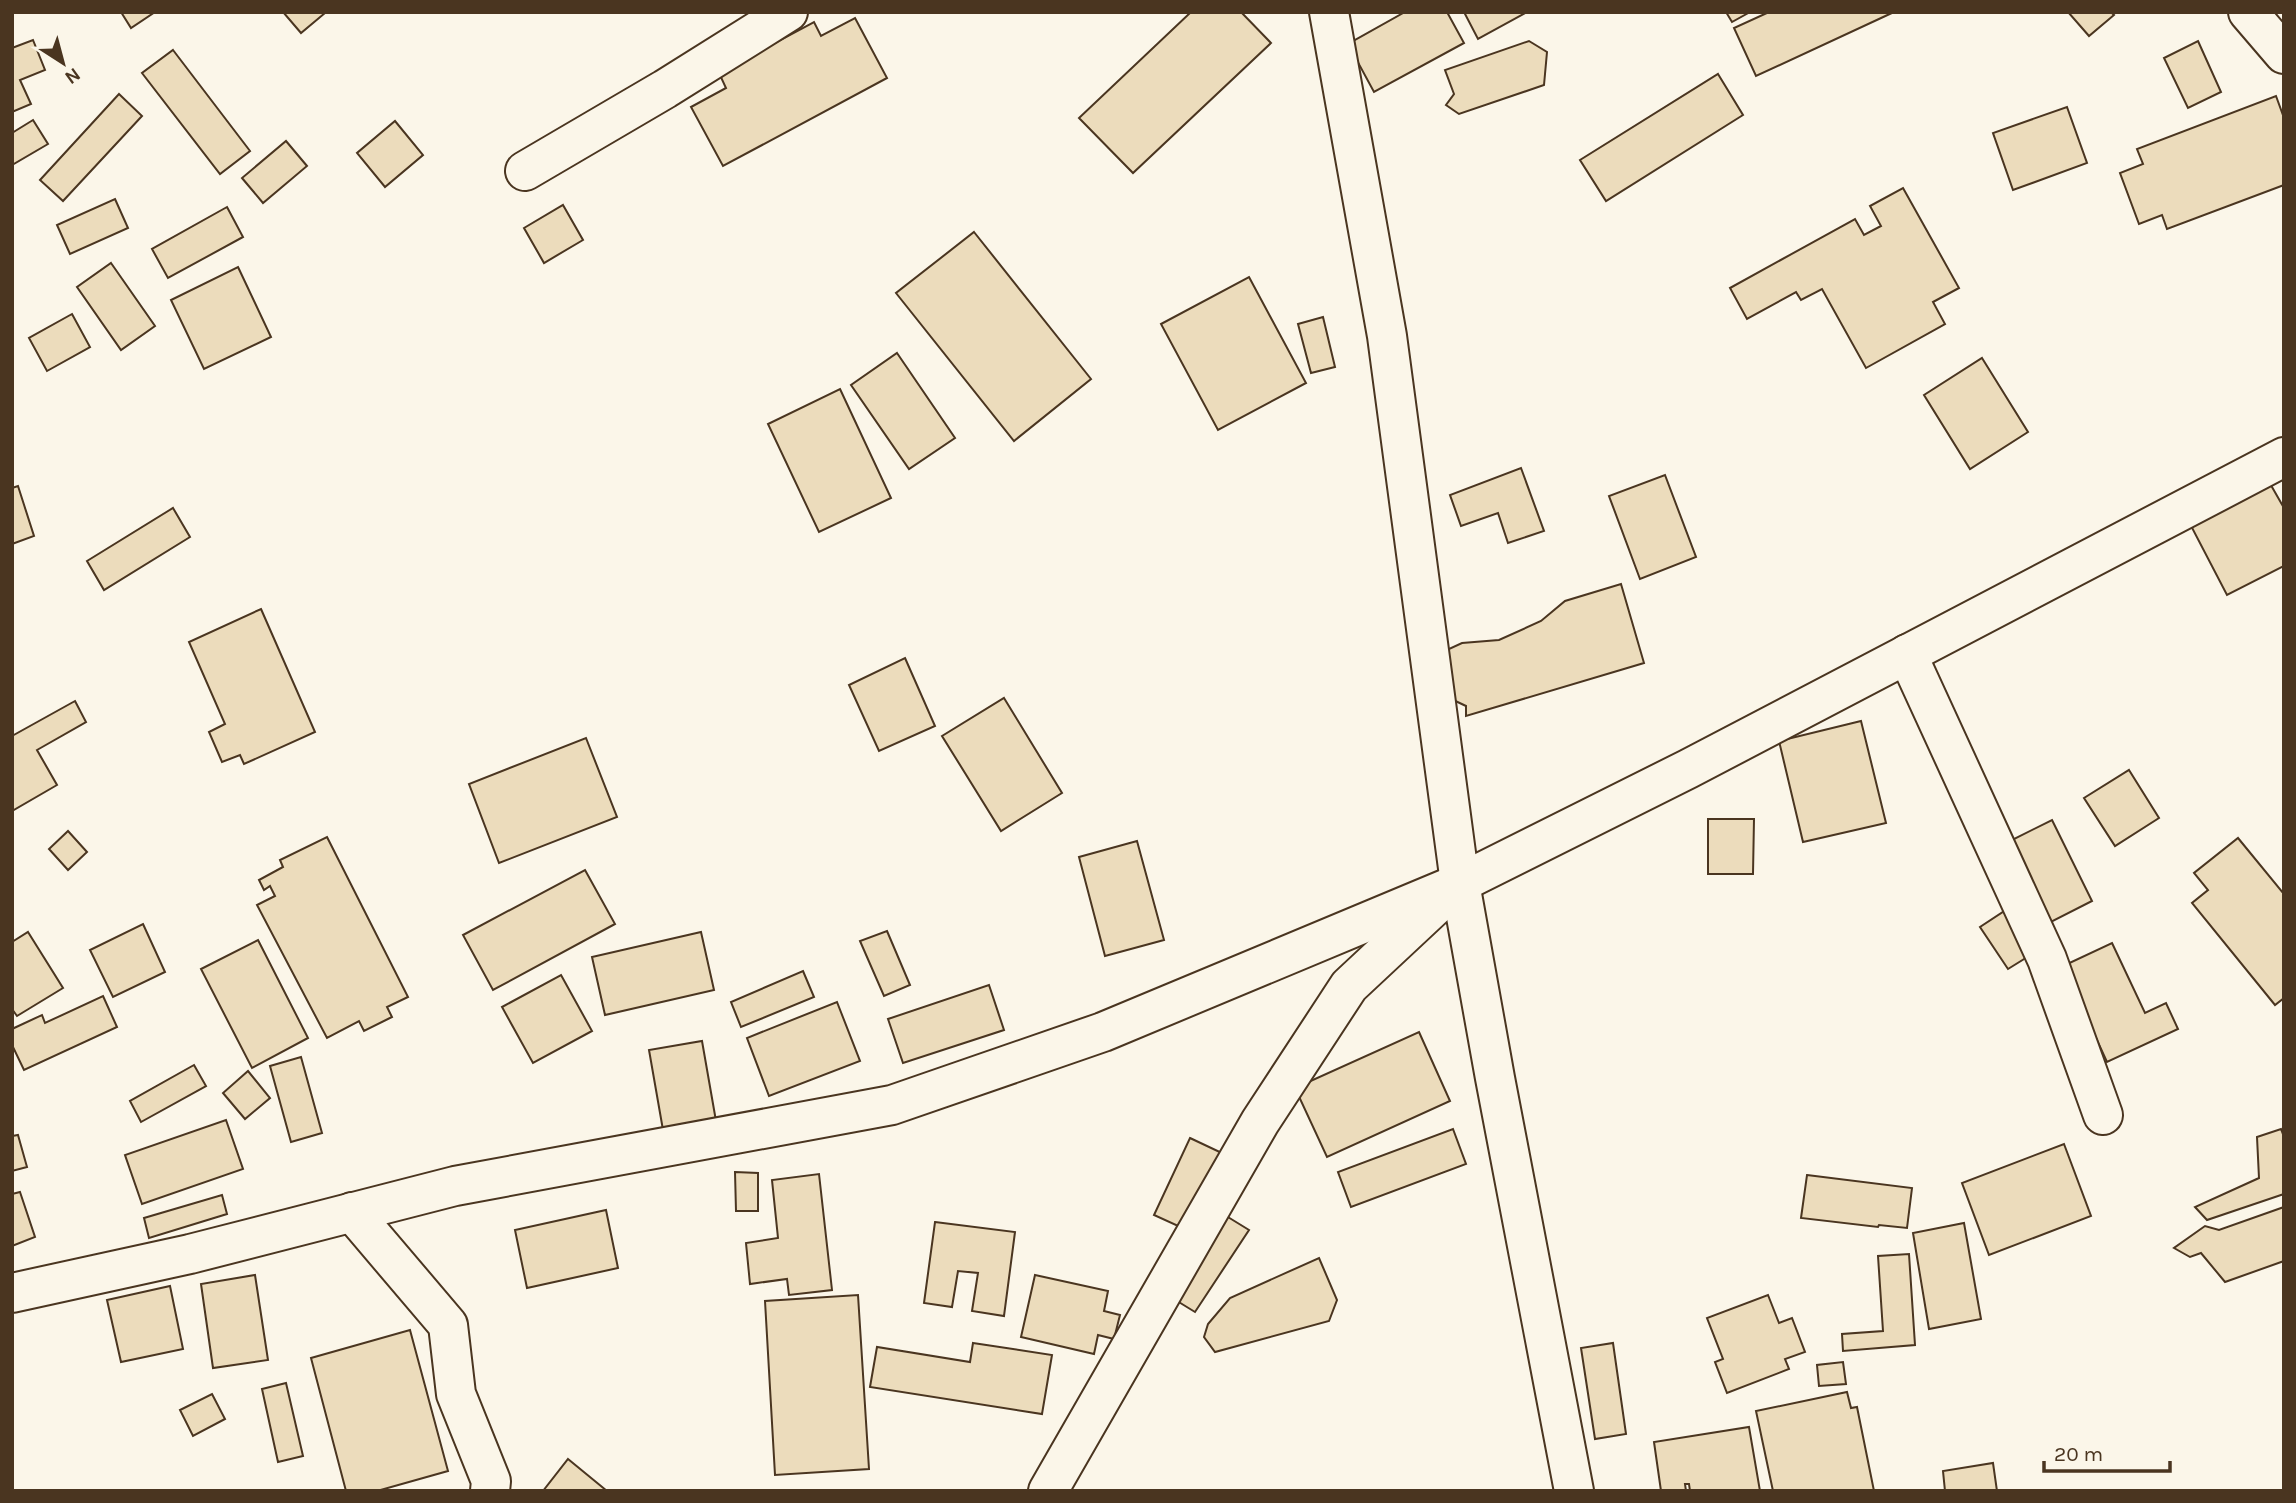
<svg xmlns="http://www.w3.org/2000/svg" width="2296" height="1503" font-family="Karla,sans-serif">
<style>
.building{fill:#ecdcbc;stroke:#4a3520;stroke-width:2}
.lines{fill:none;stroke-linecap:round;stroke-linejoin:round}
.minor-casing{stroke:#4a3520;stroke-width:42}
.minor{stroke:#fbf6e9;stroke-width:38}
</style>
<rect width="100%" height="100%" fill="#fbf6e9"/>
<!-- building -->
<g class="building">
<path d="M121,12H155L131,28Z"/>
<path d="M283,12H324L325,13L301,33Z"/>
<path d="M1191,12H1241L1271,43L1133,173L1079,118Z"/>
<path d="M1405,12H1447L1464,43L1374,92L1348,44Z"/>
<path d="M1464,12H1527L1478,39Z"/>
<path d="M1726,12H1750L1732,22Z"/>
<path d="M1769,12H1894L1756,76L1734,28Z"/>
<path d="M2068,12H2111L2114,15L2089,36Z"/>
<path d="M855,18L887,78L723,166L691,107L726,88L719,73L814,22L821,36Z"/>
<path d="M33,40L45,70L20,80L31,104L12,112V48Z"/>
<path d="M1529,41L1547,52L1544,85L1459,114L1446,105L1454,94L1445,70Z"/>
<path d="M2198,41L2221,92L2188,108L2164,58Z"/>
<path d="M173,50L250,151L220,174L142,73Z"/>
<path d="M1718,74L1743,115L1606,201L1580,160Z"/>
<path d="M119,94L142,116L63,201L40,180Z"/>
<path d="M2276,96L2284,118V185L2167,229L2162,215L2139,224L2120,173L2143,164L2137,149Z"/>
<path d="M2067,107L2087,163L2013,190L1993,133Z"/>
<path d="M33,120L48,144L12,165V133Z"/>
<path d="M395,121L423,155L385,187L357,153Z"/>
<path d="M286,141L307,166L263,203L242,178Z"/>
<path d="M1903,188L1959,288L1933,302L1945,324L1866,368L1822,289L1801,300L1796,292L1747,319L1730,288L1855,219L1864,235L1881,226L1870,206Z"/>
<path d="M115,199L128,228L70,254L57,225Z"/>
<path d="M563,205L583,240L544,263L524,228Z"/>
<path d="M227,207L243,237L168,278L152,249Z"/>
<path d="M974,232L1091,379L1014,441L896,293Z"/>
<path d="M111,263L155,326L121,350L77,287Z"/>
<path d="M238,267L271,337L204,369L171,300Z"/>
<path d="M1249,277L1306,383L1218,430L1161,324Z"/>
<path d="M72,314L90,347L47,371L29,338Z"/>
<path d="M1323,317L1335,367L1311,373L1298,324Z"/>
<path d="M897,353L955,438L909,469L851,385Z"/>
<path d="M1982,358L2028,432L1970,469L1924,395Z"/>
<path d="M840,389L891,498L819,532L768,424Z"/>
<path d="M1521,468L1544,531L1508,543L1498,513L1461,526L1450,495Z"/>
<path d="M1665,475L1696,557L1640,579L1609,496Z"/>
<path d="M2268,480L2284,508V566L2227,595L2189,522Z"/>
<path d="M18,486L34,536L12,544V488Z"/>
<path d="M173,508L190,537L104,590L87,561Z"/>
<path d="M1621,584L1644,663L1466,716V706L1449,698L1438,654L1462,643L1499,640L1541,621L1565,601Z"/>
<path d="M261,609L315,732L244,764L240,755L222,762L209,732L225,724L189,642Z"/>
<path d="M905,658L935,726L879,751L849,685Z"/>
<path d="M1004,698L1062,793L1001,831L942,736Z"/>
<path d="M75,701L86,722L37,750L57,785L12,811V736Z"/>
<path d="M1861,721L1886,823L1803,842L1779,741Z"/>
<path d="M586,738L617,817L499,863L469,784Z"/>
<path d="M2129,770L2159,818L2115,846L2084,798Z"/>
<path d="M1708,819H1754L1753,874H1708Z"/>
<path d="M2052,820L2092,901L2043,926L2002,845Z"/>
<path d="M68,831L87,852L68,870L49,849Z"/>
<path d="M327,837L408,997L387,1007L392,1017L364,1031L359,1021L327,1038L257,905L275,896L270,886L264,890L259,880L283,867L280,860Z"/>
<path d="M2238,838L2284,894V998L2275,1005L2192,903L2208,890L2194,873Z"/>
<path d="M1137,841L1164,940L1105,956L1079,857Z"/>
<path d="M585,870L615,924L493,990L463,935Z"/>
<path d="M2009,908L2037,951L2008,969L1980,927Z"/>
<path d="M143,924L165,972L113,997L90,950Z"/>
<path d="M887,931L910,985L884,996L860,941Z"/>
<path d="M28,932L63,988L17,1016L12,1009V942Z"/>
<path d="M701,932L714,990L605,1015L592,957Z"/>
<path d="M258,940L308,1038L252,1068L201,969Z"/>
<path d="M2112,943L2145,1013L2166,1003L2178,1029L2107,1062L2063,966Z"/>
<path d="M803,971L814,997L741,1027L731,1002Z"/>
<path d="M561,975L592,1031L533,1063L502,1007Z"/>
<path d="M989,985L1004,1030L903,1063L888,1019Z"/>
<path d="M103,996L117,1027L24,1070L12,1045V1029L42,1015L45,1023Z"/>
<path d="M837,1002L860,1061L769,1096L747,1038Z"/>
<path d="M1419,1032L1450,1101L1327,1157L1295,1088Z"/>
<path d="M702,1041L716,1121L663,1130L649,1050Z"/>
<path d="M301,1057L322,1133L291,1142L270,1066Z"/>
<path d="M194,1065L206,1086L141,1122L130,1101Z"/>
<path d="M248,1071L270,1098L245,1119L223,1093Z"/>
<path d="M226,1120L243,1169L142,1204L125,1155Z"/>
<path d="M1453,1129L1466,1164L1351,1207L1338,1172Z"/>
<path d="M2281,1129L2284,1137V1194L2207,1220L2195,1207L2259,1178L2257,1137Z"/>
<path d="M18,1135L27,1167L12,1171V1136Z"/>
<path d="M1190,1138L1224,1154L1189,1231L1154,1215Z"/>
<path d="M2064,1144L2091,1216L1989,1255L1962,1183Z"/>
<path d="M735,1172L758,1173V1211H736Z"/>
<path d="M819,1174L832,1290L789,1295L787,1279L750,1284L746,1243L778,1238L772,1180Z"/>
<path d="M1807,1175L1912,1188L1907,1228L1879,1225L1878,1227L1801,1218Z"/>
<path d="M20,1192L35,1237L12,1246V1194Z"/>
<path d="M222,1195L227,1214L149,1238L144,1218Z"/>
<path d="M2284,1207V1261L2225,1282L2201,1253L2190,1257L2174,1248L2205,1226L2219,1230Z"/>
<path d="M606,1210L618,1268L527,1288L515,1230Z"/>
<path d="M1223,1214L1249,1230L1195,1312L1169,1296Z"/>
<path d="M935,1222L1015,1232L1004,1316L972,1311L978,1273L958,1271L952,1307L924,1303Z"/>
<path d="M1964,1223L1981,1319L1929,1329L1913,1233Z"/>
<path d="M1909,1254L1915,1345L1843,1351L1842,1334L1883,1331L1878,1256Z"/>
<path d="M1319,1258L1337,1300L1329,1321L1215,1352L1204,1337L1208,1324L1230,1298Z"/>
<path d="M255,1275L268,1360L213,1368L201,1284Z"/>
<path d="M1035,1275L1108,1291L1104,1311L1120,1315L1114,1339L1098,1335L1094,1354L1021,1337Z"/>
<path d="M170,1286L183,1349L121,1362L107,1300Z"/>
<path d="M858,1295L869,1469L775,1475L765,1301Z"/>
<path d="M1768,1295L1779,1323L1792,1318L1805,1352L1785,1359L1789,1369L1727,1393L1715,1362L1723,1359L1707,1318Z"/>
<path d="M410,1330L448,1471L377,1491H346L311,1358Z"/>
<path d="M973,1343L1052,1355L1042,1414L870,1387L877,1347L970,1362Z"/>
<path d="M1613,1343L1626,1434L1595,1439L1581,1348Z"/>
<path d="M1843,1362L1846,1384L1819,1386L1817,1365Z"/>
<path d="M286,1383L303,1456L278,1462L262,1389Z"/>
<path d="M1847,1392L1851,1408L1857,1407L1874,1491H1773L1756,1411Z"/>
<path d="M212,1394L225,1419L193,1436L180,1410Z"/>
<path d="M1749,1427L1760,1491H1690L1689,1484H1685L1686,1491H1661L1654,1442Z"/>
<path d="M568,1459L607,1491H543Z"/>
<path d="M1993,1463L1997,1491H1945L1943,1471Z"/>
</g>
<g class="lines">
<!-- minor casing -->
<g class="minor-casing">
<g id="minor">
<path d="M1329,12L1387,336L1460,883L1495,1078L1574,1491"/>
<path d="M2248,12L2284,54"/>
<path d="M525,171L665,89L788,12"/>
<path d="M1907,654L2047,959L2103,1115"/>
<path d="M352,1212L448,1325L456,1394L491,1481L490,1491"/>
<path d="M12,1293L190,1254L455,1186L892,1105L1103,1032L1460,883L1688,769L2284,457"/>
<path d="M1048,1491L1260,1122L1349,986L1440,901"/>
</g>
</g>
<!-- minor -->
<use href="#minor" class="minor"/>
</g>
<!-- border -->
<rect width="2296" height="1503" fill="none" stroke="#4a3520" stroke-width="28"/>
<!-- north arrow -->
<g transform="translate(63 63) rotate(144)" stroke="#fbf6e9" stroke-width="5" paint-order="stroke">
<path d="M0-5L12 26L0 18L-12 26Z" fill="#4a3520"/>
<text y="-10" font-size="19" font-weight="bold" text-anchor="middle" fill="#4a3520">N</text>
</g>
<!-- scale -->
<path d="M2044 1461v10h126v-10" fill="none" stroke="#4a3520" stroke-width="3.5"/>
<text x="2054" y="1461" font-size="21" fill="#4a3520" stroke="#fbf6e9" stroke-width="5" paint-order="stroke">20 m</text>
</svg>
